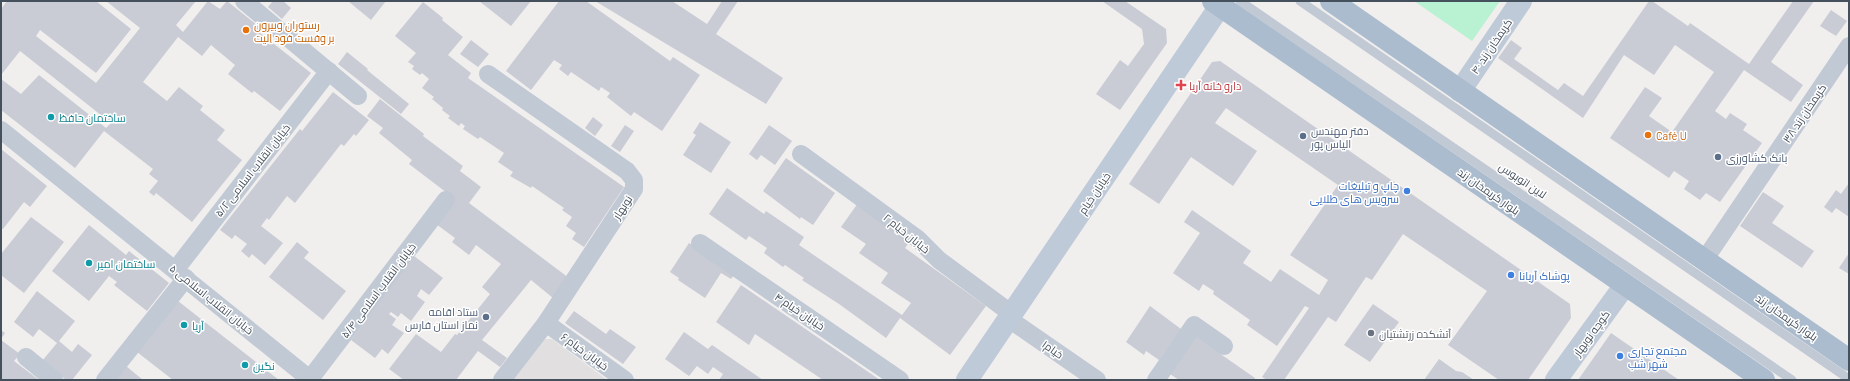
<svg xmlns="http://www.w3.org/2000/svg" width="1850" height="381" font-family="Barlow,Cairo,sans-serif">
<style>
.education{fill:#e2dfe0}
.green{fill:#b8f2d2}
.building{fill:#c9ccd4}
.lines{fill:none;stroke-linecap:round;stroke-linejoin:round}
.lane{stroke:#c0c9d4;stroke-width:9}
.street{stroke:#c0c9d4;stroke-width:18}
.secondary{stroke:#bfcad9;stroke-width:22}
.primary{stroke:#abbccf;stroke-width:22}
.food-dot{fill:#e8710a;stroke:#fff;stroke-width:1.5}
.health-dot{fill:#e0444e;stroke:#fff;stroke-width:1.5}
.culture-dot{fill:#0f9aa8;stroke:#fff;stroke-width:1.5}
.service-dot{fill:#5c6f8a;stroke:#fff;stroke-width:1.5}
.shop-dot{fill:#3f7fe0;stroke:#fff;stroke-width:1.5}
.worship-dot{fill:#6b7280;stroke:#fff;stroke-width:1.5}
.labels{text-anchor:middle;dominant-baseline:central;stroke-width:3;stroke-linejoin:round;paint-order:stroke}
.food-label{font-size:11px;fill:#c56008;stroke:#fff;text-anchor:start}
.street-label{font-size:11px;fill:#45505d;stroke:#fff}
.health-label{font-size:11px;fill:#be3a42;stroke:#fff;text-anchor:start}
.culture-label{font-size:11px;fill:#0d838f;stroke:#fff;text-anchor:start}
.service-label{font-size:11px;fill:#4e5e75;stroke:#fff;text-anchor:start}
.shop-label{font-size:11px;fill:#366cbe;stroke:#fff;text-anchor:start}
.worship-label{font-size:11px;fill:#5b616d;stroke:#fff;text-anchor:start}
</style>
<rect width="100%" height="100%" fill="#f1eeee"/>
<!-- education -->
<path class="education" d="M545,339H552L607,380H513Z"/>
<!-- green -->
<path class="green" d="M1414,1H1500L1472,41Z"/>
<!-- building -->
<g class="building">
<path d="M7,1H96L131,29L96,73L40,30L36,36L96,83L140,28L106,1H196L176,25L183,32L208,1L220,9L227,1L263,30L260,33L311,73L280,111L254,91L252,93L228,74L235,65L211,45L202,56L178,37L143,82L167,101L179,87L203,106L200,110L225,130L217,140L242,160L192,222L156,193L154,196L149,192L158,181L149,174L153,169L104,131L75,168L1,110V79L21,94L39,75L106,128L111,123L20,51L1,75V9Z"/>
<path d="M273,1H283L291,8L282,19L268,7Z"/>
<path d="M348,1H386L371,20Z"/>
<path d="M479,1H531L511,26Z"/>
<path d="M559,1H586L670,61L673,57L700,75L662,131L634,112L631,116L607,97L610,93L601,87L599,91L571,72L568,76L559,69L562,65L554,60L531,90L506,71Z"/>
<path d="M595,1H672L707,24L722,1H738L716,34L783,78L766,104Z"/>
<path d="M1102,1H1125L1166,29L1167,43L1120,110L1096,94L1120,60L1128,66L1144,44L1142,29Z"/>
<path d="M1649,1H1652L1688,26L1690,23L1749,64L1793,1H1814L1771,62L1803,85L1791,102L1744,70L1715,111L1726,119L1730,113L1747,124L1743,130L1762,143L1720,202L1706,193L1700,200L1684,189L1689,181L1674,171L1669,178L1610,138L1645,87L1662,98L1649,116L1672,132L1714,72L1675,45L1654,75L1624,55L1583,118L1498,58L1511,40L1522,48L1514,59L1558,90L1564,83L1583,96Z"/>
<path d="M423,2L443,18L442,20L463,37L448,55L471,73L468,78L624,187L584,247L572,239L576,233L566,226L572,217L562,210L564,208L532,186L531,188L510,176L513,172L498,162L504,153L480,137L478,139L463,129L465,126L461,123L459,126L448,118L450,116L442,110L443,108L432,99L434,97L422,88L429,79L422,73L420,75L412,69L414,66L408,62L416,53L395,36Z"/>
<path d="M1831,10L1847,21L1836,36L1820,26Z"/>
<path d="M471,40L489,54L478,67L460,54Z"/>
<path d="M347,52L368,69L367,70L409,104L401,114L338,64Z"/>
<path d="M1220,61L1570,304L1571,318L1528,380H1499L1448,345L1487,291L1403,234L1372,280L1366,277L1336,322L1328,317L1284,380H1267L1262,377L1309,308L1305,306L1277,346L1247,325L1250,320L1213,294L1214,291L1203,284L1199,291L1173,273L1200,233L1184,222L1192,210L1251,251L1243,263L1271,282L1280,269L1319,295L1328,280L1290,255L1338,185L1226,108L1215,123L1257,151L1233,186L1191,157L1159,204L1129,184L1212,62Z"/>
<path d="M333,92L369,120L356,136L354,134L344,146L341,144L295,203L287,196L269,220L267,218L261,226L283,243L265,265L252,254L249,258L241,251L247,244L235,235L232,239L220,230L300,129L302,131Z"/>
<path d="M380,99L424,134L423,136L463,166L460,171L481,187L469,203L569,278L553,298L531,280L482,340L507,358L500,367L478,351L456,380H404L389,369L416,334L441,352L455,334L457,335L490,294L482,287L501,264L476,245L469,255L452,242L455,238L436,224L455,199L409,164L412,160L379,133L383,128L367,116Z"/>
<path d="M593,117L603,125L595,136L585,128Z"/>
<path d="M700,122L731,142L711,173L683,155L696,135L693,133Z"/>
<path d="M625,125L634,131L620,152L611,146Z"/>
<path d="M769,125L792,141L775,165L761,155L757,160L749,154Z"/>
<path d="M1,149L47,186L30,207L24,202L3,229L1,228Z"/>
<path d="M786,158L835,193L813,225L801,217L800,219L763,191Z"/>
<path d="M1849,183V217L1836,208L1832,213L1824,207L1836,190L1841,194Z"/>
<path d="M727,188L764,214L766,211L804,237L799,245L902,315L911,303L881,283L888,273L859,253L866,244L841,227L858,203L911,240L905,248L986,306L950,355L900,318L886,338L839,304L802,280L804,278L785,265L783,267L764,253L767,248L749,236L746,240L709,214Z"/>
<path d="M1763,192L1784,206L1772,223L1814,251L1802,268L1740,226Z"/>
<path d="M31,217L64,242L24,293L1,275V254Z"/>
<path d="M89,225L126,255L129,251L169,283L147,311L114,285L117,282L109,276L89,301L52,271Z"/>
<path d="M297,242L309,252L304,258L346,291L323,320L269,277Z"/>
<path d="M689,243L736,272L731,279L721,273L705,298L678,280L679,278L670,272Z"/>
<path d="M1849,253V274L1839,268Z"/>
<path d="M414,256L443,278L429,295L421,289L417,296L425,302L411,321L401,313L398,317L391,312L389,314L396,319L392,325L404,333L388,354L382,349L375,358L351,340Z"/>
<path d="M741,285L845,356L880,380H823L755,334L749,345L716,322Z"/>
<path d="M37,291L75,321L59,341L72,352L78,344L92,355L72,380H66L42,361L57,343L39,329L33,337L14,322Z"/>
<path d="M178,301L279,380H173L137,352Z"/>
<path d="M1373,304L1399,322L1370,362L1344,345Z"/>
<path d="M1150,306L1181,329L1159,360L1146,351L1144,355L1126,342Z"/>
<path d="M574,311L606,334L610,329L636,347L623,364L565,323Z"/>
<path d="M1,330L5,333L1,339Z"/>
<path d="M684,332L708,349L712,345L763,380H719L723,374L713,367L708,374L697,366L689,376L665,359Z"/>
<path d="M1611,333L1679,380H1578Z"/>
<path d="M1196,337L1255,378L1254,380H1179L1170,374Z"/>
<path d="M1,340L20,354L14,361L39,380H1Z"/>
<path d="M1439,359L1456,371L1462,372L1474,380H1424Z"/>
<path d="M126,366L143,380H115Z"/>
</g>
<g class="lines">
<!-- lane -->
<g class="lane">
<path d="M1240,1L1792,380"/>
<path d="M1300,1L1849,379"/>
</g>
<!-- street -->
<g class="street">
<path d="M244,1L358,96"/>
<path d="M488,74L627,171L634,180V189L546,323L502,380"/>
<path d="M1,130L311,380"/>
<path d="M801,154L918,239L939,260L1012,314"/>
<path d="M700,243L900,380"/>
<path d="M1705,259L1849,46"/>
<path d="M176,269L329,71"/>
<path d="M1009,319L1097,380"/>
<path d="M546,323L625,380"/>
<path d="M26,357L54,380"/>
<path d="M310,379L446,200"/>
<path d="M105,380L186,278"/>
<path d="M1156,380L1194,325L1224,346"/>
</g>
<!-- secondary -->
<g class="secondary">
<path d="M1460,91L1521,1"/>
<path d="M967,380L1220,6"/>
<path d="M1556,380L1625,285"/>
</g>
<!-- primary -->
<g class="primary">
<path d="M1213,1L1764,380"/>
<path d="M1331,1L1849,360"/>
</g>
</g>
<!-- markers -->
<g class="food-dot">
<circle cx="246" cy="30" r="4"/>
<circle cx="1648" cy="135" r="4"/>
</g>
<path class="health-dot" d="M1179 79h4v4h4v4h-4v4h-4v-4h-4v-4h4z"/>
<g class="culture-dot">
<circle cx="51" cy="117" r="4"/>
<circle cx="89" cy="263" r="4"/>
<circle cx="184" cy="325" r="4"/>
<circle cx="245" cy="365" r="4"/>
</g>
<g class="service-dot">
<circle cx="1303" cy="136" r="4"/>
<circle cx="1718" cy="157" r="4"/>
<circle cx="486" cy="317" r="4"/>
</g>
<g class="shop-dot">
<circle cx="1407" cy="191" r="4"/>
<circle cx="1511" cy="275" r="4"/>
<circle cx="1620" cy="356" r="4"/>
</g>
<circle class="worship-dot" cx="1371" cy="333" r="4"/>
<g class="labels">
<!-- food labels -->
<g class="food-label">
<text x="254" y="24">رستوران وبیرون<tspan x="254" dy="13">بر وفست فود اِلیت</tspan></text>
<text x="1656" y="135">Café U</text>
</g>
<!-- street labels -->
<g class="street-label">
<text transform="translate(1491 46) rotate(-56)">کریمخان زند ۴۰</text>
<text transform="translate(1804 113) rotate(-56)">کریمخان زند ۳۸</text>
<text transform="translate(252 170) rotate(-52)">خیابان انقلاب اسلامی ۵/۲</text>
<text transform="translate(1523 180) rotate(34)">لاین اتوبوس</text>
<text transform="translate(1489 191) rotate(35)">بلوار کریمخان زند</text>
<text transform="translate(1094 193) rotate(-56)">خیابان خیام</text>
<text transform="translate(622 207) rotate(-57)">نوبهار</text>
<text transform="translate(907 233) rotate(39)">خیابان خیام ۲</text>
<text transform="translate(378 290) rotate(-53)">خیابان انقلاب اسلامی ۵/۴</text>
<text transform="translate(212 299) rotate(39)">خیابان انقلاب اسلامی ۵</text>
<text transform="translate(800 311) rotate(34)">خیابان خیام ۴</text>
<text transform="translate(1787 317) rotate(35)">بلوار کریمخان زند</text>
<text transform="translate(1591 333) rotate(-54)">کوچه نوبهار</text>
<text transform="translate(1053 349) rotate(35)">۱خیام</text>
<text transform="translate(585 351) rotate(36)">خیابان خیام ۶</text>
</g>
<!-- health labels -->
<g class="health-label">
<text x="1189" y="85">دارو خانه آریا</text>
</g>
<!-- culture labels -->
<g class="culture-label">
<text x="59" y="117">ساختمان حافظ</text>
<text x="97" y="263">ساختمان امیر</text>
<text x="192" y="325">آریا</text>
<text x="253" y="365">نگین</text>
</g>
<!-- service labels -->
<g class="service-label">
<text x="1311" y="130">دفتر مهندس<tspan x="1311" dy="13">الیاس پور</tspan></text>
<text x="1726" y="157">بانک کشاورزی</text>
<text x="478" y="311" text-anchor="end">ستاد اقامه<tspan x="478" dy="13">نماز استان فارس</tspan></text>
</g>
<!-- shop labels -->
<g class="shop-label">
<text x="1399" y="185" text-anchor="end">چاپ و تبلیغات<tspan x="1399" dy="13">سرویس های طلایی</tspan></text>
<text x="1519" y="275">پوشاک آریانا</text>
<text x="1628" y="350">مجتمع تجاری<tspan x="1628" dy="13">شهر شب</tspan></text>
</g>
<!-- worship labels -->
<g class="worship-label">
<text x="1379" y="333">آتشکده زرتشتیان</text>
</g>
</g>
<!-- border -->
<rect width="1850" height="381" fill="none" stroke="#45505d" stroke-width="4"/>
</svg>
